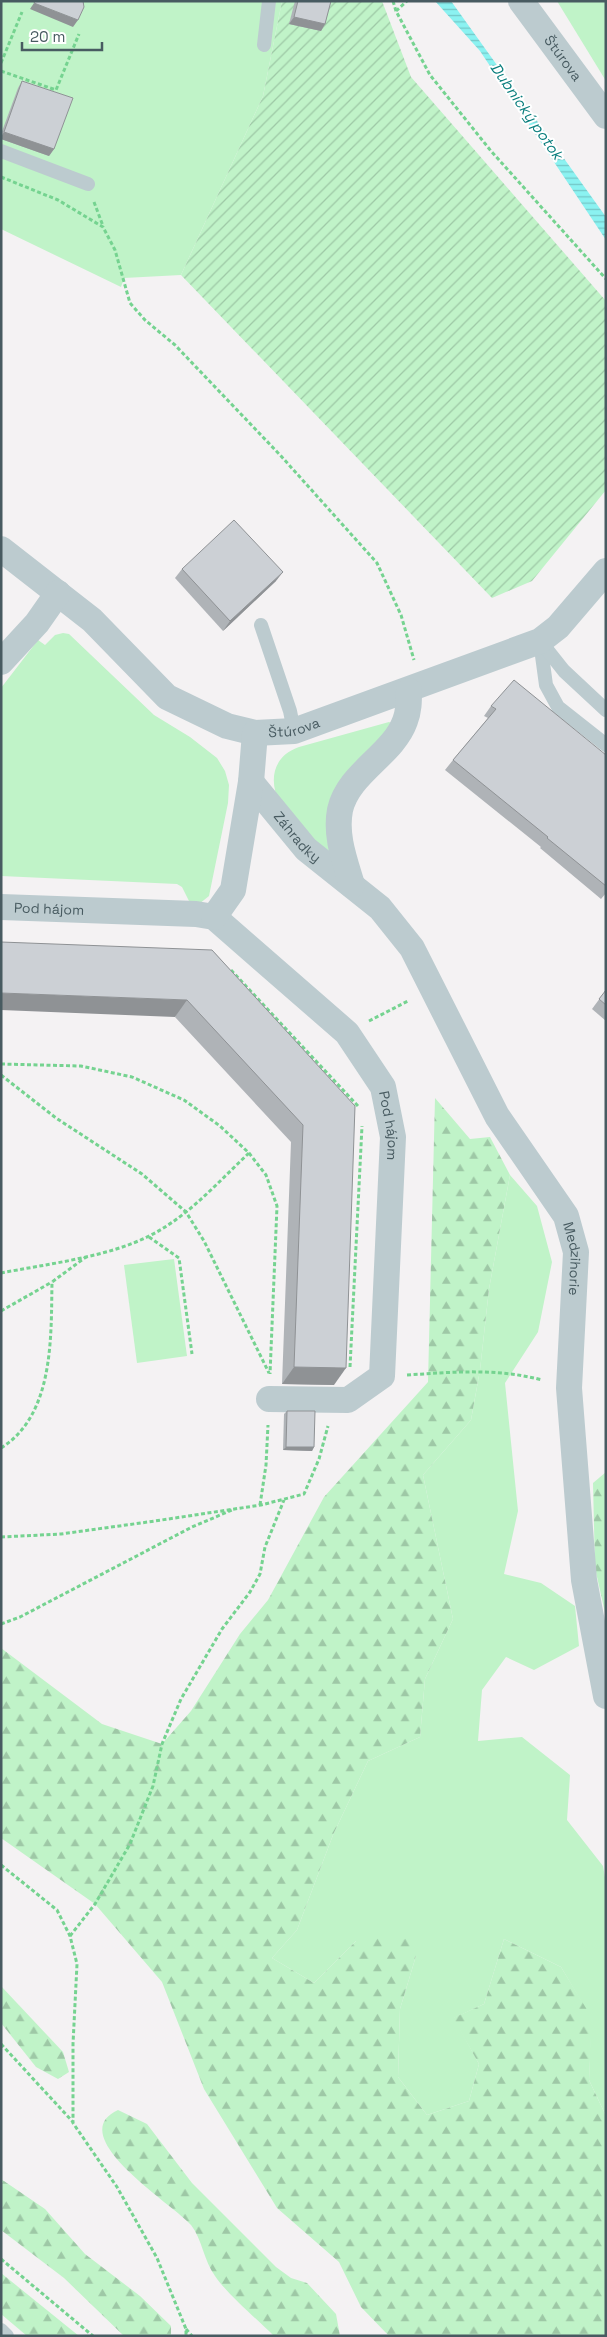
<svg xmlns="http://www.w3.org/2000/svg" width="607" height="2337" font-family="'Space Grotesk',sans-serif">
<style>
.grass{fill:#c0f3c8}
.forest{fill:url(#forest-firs)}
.garden{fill:url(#garden-furrows)}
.water{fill:url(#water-rules)}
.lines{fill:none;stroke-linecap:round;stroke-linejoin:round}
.path{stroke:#75d390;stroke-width:3;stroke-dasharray:4 2.5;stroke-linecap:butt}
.service{stroke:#bccbcf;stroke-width:14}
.minor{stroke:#bccbcf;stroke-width:26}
.wall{fill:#afb3b7}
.shaded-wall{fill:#8f9295}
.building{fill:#ccd0d5;stroke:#8f9295}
.labels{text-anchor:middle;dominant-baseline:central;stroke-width:4;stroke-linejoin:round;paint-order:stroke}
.street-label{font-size:14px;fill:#485b61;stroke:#fff}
.water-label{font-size:15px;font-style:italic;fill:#097e7d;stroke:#fff}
</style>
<defs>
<pattern id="forest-firs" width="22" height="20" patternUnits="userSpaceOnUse" patternTransform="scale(1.25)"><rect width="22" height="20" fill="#c0f3c8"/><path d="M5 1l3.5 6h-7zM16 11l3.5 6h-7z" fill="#9ec8a6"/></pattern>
<pattern id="garden-furrows" width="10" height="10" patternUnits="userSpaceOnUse" patternTransform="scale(1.25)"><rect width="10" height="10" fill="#c0f3c8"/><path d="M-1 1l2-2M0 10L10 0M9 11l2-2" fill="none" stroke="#9ec8a6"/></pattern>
<pattern id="water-rules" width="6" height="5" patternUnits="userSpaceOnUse" patternTransform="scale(1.25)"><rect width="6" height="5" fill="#8bf2f1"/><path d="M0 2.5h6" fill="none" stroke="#74c7c7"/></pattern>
</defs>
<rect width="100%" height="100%" fill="#f4f2f3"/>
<!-- grass -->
<g class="grass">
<path d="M1,1H282L263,96L181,275L124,278L121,287L1,229Z"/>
<path d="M557,1H606V81Z"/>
<path d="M63,633L69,634L154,715L190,737L217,758L225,771L229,785L228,803L209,896L199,904L190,903L182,887L177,884L1,876V688L38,640L45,645L55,635Z"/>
<path d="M389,722L393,724L346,780L334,861C321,848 287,818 280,804C268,780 273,756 299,747Z"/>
<path d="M510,1175L537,1206L552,1262L538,1332L505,1383L518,1511L504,1574L541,1583L575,1606L579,1646L534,1670L506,1657L482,1690L478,1741L522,1737L570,1775L567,1820L603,1866L606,1883V2116L589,2080L591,2018L561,1967L504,1939L484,2004L454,2018L479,2064L469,2101L427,2115L398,2077L400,2009L416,1956L356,1941L314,1983L272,1958L297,1930L333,1835L368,1761L420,1737L425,1679L453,1619L423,1475L471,1420L480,1370L489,1289Z"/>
<path d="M174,1259L187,1356L137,1363L124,1265Z"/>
</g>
<!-- forest -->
<g class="forest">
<path d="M435,1098L470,1139L490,1137L510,1175L489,1289L480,1370L471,1420L423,1475L453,1619L425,1679L420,1737L368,1761L333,1835L297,1930L272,1958L314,1983L356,1941L404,1933L416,1956L400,2009L398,2077L427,2115L469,2101L479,2064L453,2018L484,2004L504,1939L561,1967L592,2018L589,2080L606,2116V2336H389L361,2307L339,2262L277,2208L204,2089L162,1982L95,1904L1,1838V1648L102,1724L162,1744L191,1711L240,1634L268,1600L324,1497L428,1382Z"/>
<path d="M606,1472V1617L595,1568L593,1483Z"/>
<path d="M1,1986L63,2052L69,2072L58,2079L36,2067L1,2023Z"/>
<path d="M118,2110L147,2124L192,2183L276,2267L291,2278L307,2283L336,2314L340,2336H274C257,2319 228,2295 215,2276C204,2261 202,2239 191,2225C176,2206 61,2136 118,2110Z"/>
<path d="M1,2179L45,2209L85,2254L140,2296L171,2326V2336H124L64,2278L1,2230Z"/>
<path d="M1,2273L79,2336H27L1,2314Z"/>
</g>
<!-- garden -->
<path class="garden" d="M282,1H382L411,77L606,301V490L532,581L492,598L181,275L263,96Z"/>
<!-- water -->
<path class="water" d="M435,1H451L606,217V240L480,51Z"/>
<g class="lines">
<!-- path -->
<g class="path">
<path d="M393,1L396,11L430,75L491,151L606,279"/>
<path d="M396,11L407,1"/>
<path d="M1,63L22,12"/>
<path d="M1,71L56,90L79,34"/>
<path d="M1,177L58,200L103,227L115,250L130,303L145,320L175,345L281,456L377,563L401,615L414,660"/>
<path d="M94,202L103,226"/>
<path d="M231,970L358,1106"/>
<path d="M369,1021L408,1001"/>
<path d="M1,1064L81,1066L132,1077L184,1100L220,1126L249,1153L266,1175L277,1206L270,1374"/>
<path d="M1,1075L56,1118L142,1174L186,1212L204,1241L269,1373"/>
<path d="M149,1237L179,1258L192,1354"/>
<path d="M1,1273C47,1264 108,1257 149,1236C188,1217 218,1182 249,1153"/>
<path d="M1,1311L52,1282"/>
<path d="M350,1367L362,1126"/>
<path d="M407,1375C454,1372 497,1368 542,1380"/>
<path d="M1,1448C54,1415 51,1338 52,1282L86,1257"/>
<path d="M260,1505L266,1465L268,1425"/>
<path d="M1,1537L61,1534L155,1521L261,1505L304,1494L319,1459L328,1426"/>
<path d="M1,1624L20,1617L192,1527L232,1510"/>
<path d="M1,1865L57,1910L70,1936L77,1964L73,2044V2123L117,2187L157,2258L186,2329V2336"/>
<path d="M70,1936L95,1904L130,1844L153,1786L162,1744L181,1699L222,1629L250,1592L260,1574L265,1547L284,1500"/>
<path d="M1,2044L73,2122"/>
<path d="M1,2259L93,2336"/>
<path d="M186,2329L192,2336"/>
</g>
<!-- service -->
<g class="service">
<path d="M264,45L269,1"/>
<path d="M1,151L88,184"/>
<path d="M261,625L290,711L294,731"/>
<path d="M540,641L546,685L558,707L606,745"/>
<path d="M541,642L564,671L606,710"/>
<path d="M1,2330L7,2336"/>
</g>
<!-- minor -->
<g class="minor">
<path id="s1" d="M521,1L606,116"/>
<path id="s2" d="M1,549L92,620L167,697L227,726L255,733L294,731L540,641L558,627L606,571"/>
<path d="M1,662L37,623L58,593"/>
<path id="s3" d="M251,782L306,849L380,908L412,948L497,1116L566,1216L576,1252L569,1388L584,1580L606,1696"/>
<path d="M352,885C345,861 335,836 340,810C348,773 393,755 405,721C409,711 409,701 409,691"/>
<path id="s4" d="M1,907L196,914L214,917L347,1033L383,1087L393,1137L382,1376L348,1400L269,1399"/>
<path d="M214,917L233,890L251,782L255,733"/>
</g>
</g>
<!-- wall -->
<g class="wall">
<path d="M295,1H331L325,24L321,31L289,24Z"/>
<path d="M22,81L54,149L49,156L1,139V134L18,88Z"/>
<path d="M182,569L276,581L223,631L175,578Z"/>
<path d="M491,706L606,755V893L601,899L540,848L541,847L445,770L453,760L488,718L484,716Z"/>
<path d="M212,950L355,1106L334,1385L282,1384L291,1142L175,1017Z"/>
<path d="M606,990V1021L592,1009Z"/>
<path d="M287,1411L314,1447L312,1451L283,1450L284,1414Z"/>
</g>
<!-- shaded-wall -->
<g class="shaded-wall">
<path d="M34,3L78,20L73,27L30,9Z"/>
<path d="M294,17L325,24L321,31L289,24Z"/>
<path d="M4,132L54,149L49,156L1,139V137Z"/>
<path d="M283,572L276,581L223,631L230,621Z"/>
<path d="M1,993L187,1000L175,1017L1,1010Z"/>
<path d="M294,1367L346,1368L334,1385L282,1384Z"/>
<path d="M286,1447H314L312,1451L283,1450Z"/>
</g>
<!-- building -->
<g class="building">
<path d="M35,1H83L84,7L78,20L34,3Z"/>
<path d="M298,1H331L325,24L294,17Z"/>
<path d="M22,81L73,98L54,149L4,132Z"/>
<path d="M234,520L283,572L230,621L182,569Z"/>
<path d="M514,680L606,755V886L547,838L548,837L453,760L496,709L491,706Z"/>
<path d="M1,942L212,950L355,1106L346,1368L294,1367L303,1125L187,1000L1,993Z"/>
<path d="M606,990V1005L599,999Z"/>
<path d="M287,1411H315L314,1447H286Z"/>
</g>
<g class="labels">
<!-- street labels -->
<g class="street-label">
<text stroke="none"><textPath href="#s1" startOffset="71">Štúrova</textPath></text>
<text stroke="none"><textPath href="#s2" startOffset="358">Štúrova</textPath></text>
<text stroke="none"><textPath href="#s3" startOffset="72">Záhradky</textPath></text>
<text stroke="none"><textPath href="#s4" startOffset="48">Pod hájom</textPath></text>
<text stroke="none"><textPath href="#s4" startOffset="494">Pod hájom</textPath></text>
<text stroke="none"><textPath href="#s3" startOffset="586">Medzihorie</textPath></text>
</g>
<!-- water labels -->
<g class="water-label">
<text transform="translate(527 111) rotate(55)">Dubnický potok</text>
</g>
</g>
<!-- border -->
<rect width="607" height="2337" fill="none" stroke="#485b61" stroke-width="5"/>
<!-- scale -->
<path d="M22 42v8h80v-8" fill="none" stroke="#485b61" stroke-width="2.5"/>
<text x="30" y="42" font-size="15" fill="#485b61" stroke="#ffffff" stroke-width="4" paint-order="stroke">20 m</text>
</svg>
